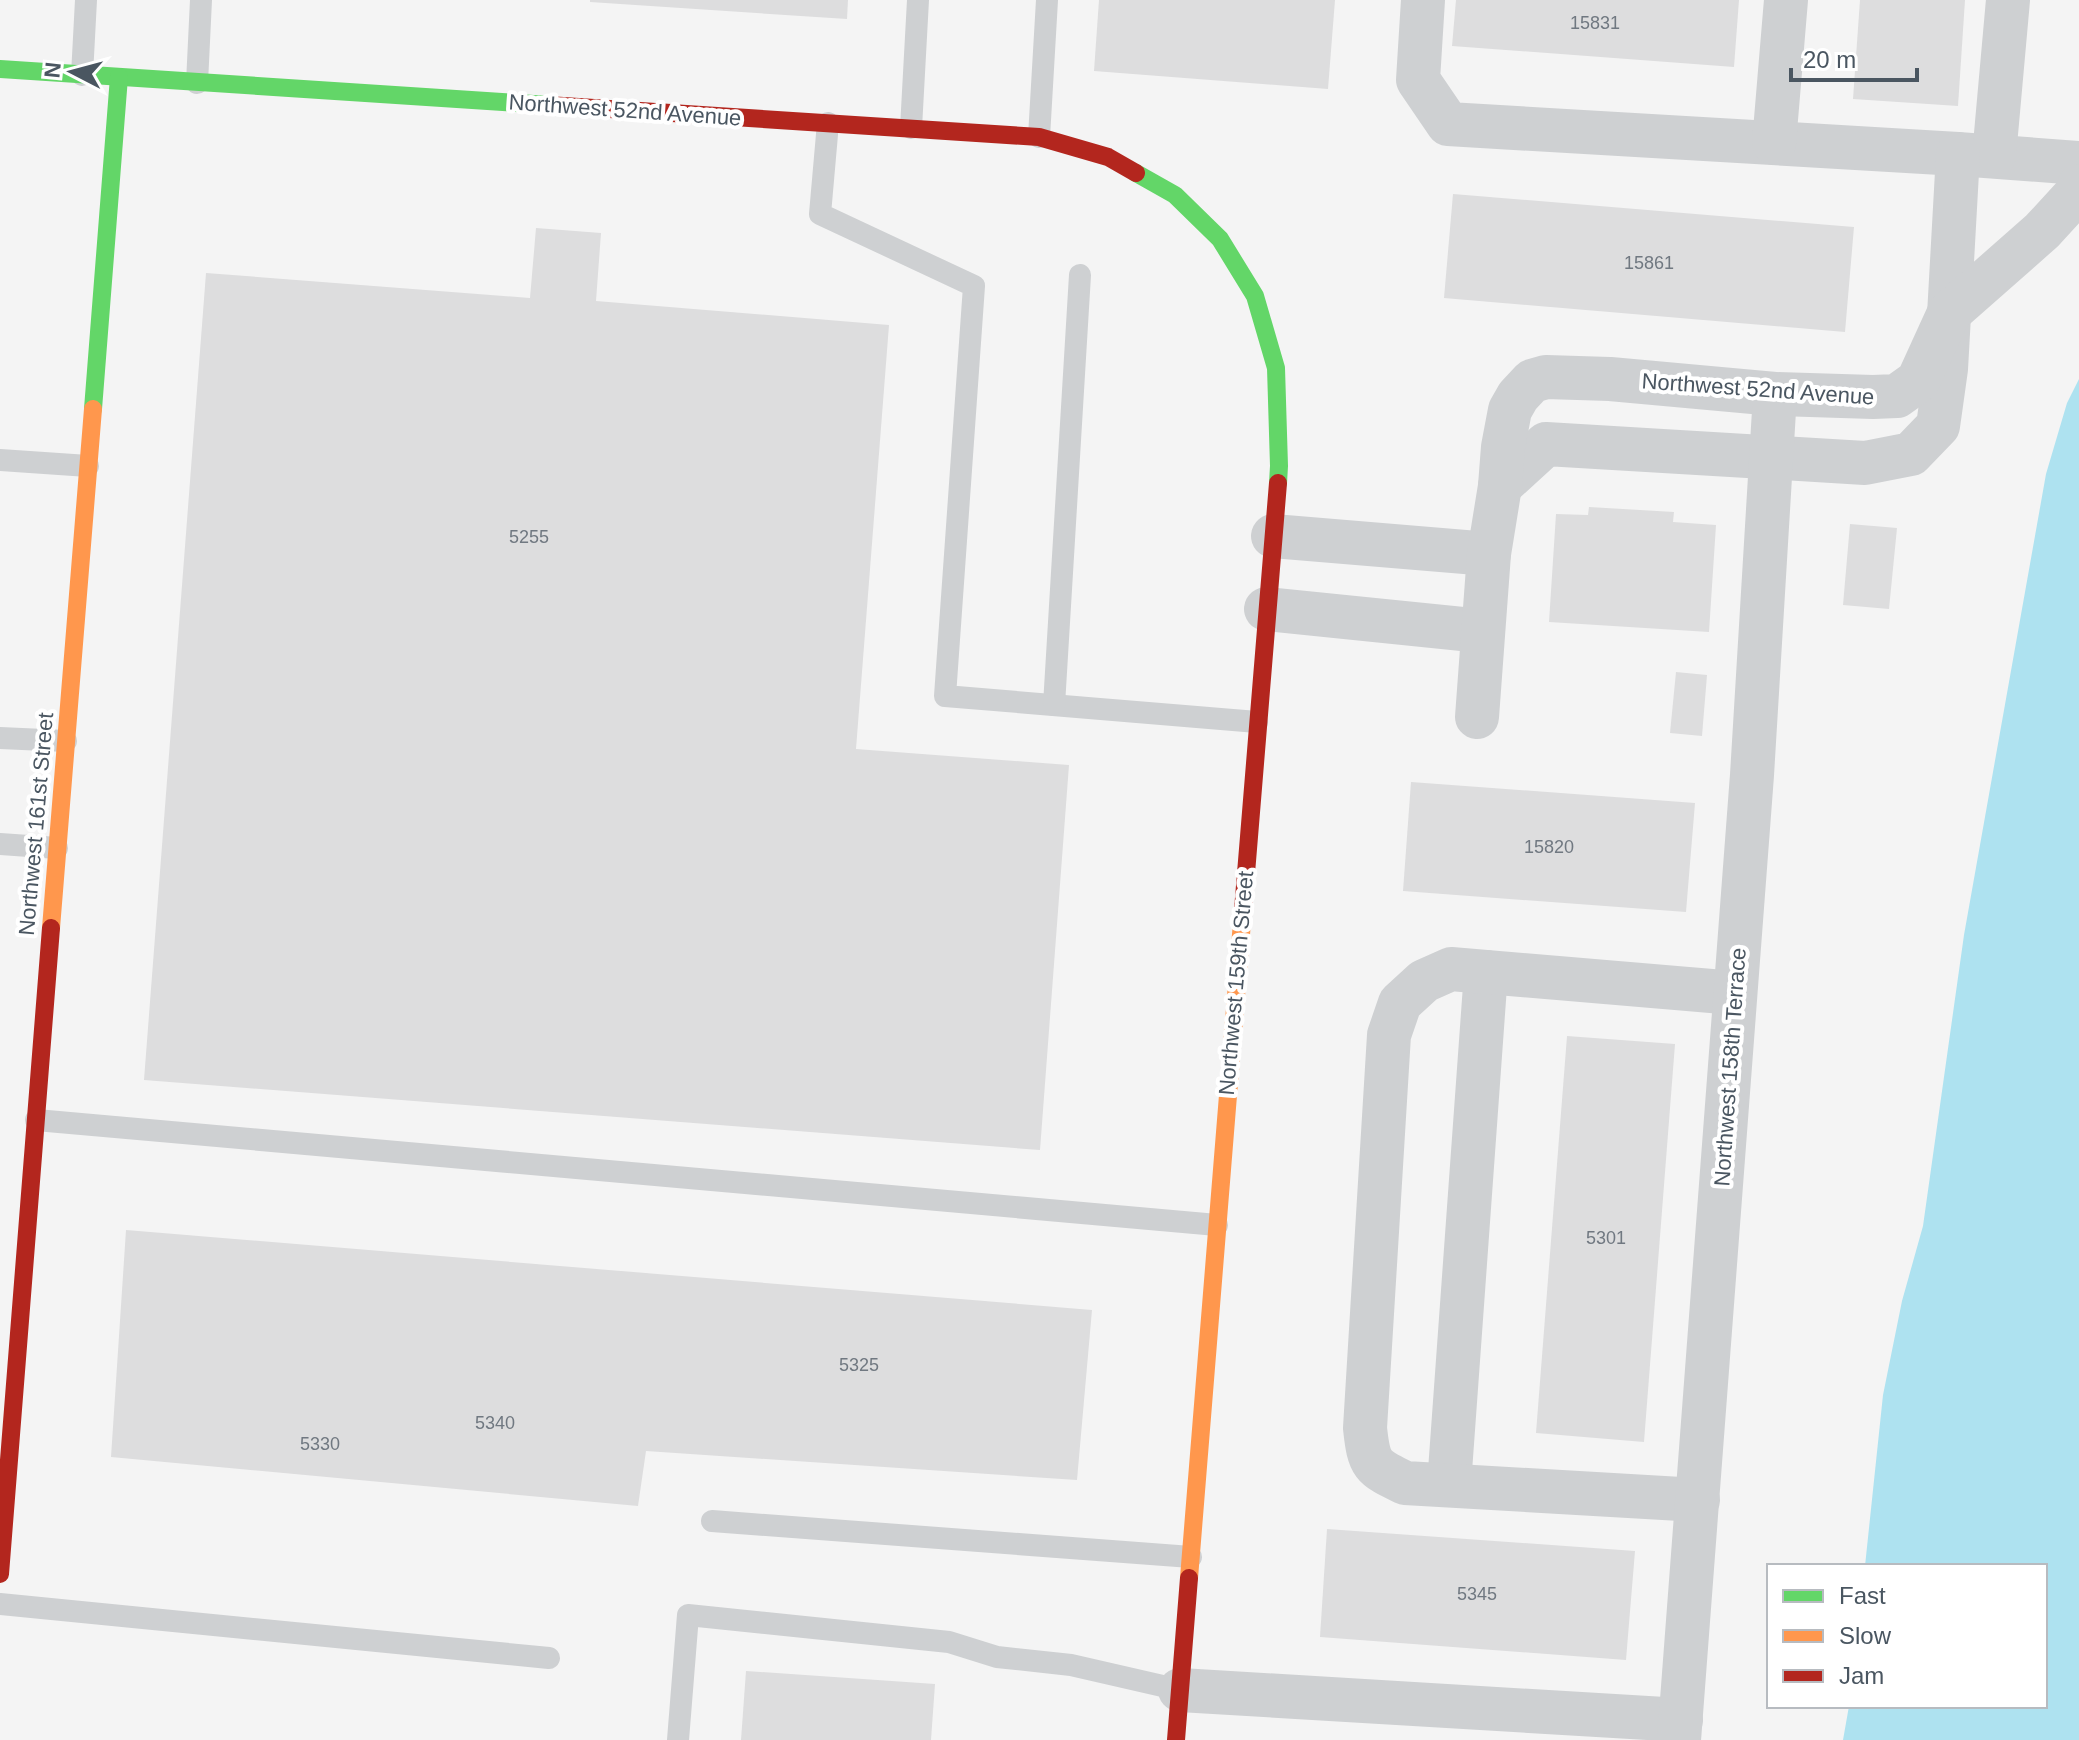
<svg xmlns="http://www.w3.org/2000/svg" width="2079" height="1740" font-family="Arial,sans-serif">
<style>
.water{fill:#aee2f0}
.building{fill:#ddddde}
.lines{fill:none;stroke-linecap:round;stroke-linejoin:round}
.lane{stroke:#ced0d2;stroke-width:22}
.street{stroke:#ced0d2;stroke-width:44}
.fast{stroke:#63d668;stroke-width:18}
.slow{stroke:#ff974d;stroke-width:18}
.jam{stroke:#b3261e;stroke-width:18}
.labels{text-anchor:middle;dominant-baseline:central;stroke-width:8;stroke-linejoin:round;paint-order:stroke}
.number-label{font-size:18px;fill:#707881}
.street-label{font-size:22px;fill:#4a5661;stroke:#fff}
</style>
<rect width="100%" height="100%" fill="#f4f4f4"/>
<!-- water -->
<path class="water" d="M2079,379V1740H1843L1849,1706H2045V1566H1865L1883,1395L1902,1301L1923,1226L1964,935L2046,474L2067,403Z"/>
<!-- building -->
<g class="building">
<path d="M590,0H848L847,19L590,2Z"/>
<path d="M1099,0H1335L1328,89L1094,71Z"/>
<path d="M1456,0H1739L1734,67L1452,46Z"/>
<path d="M1860,0H1965L1958,106L1853,99Z"/>
<path d="M1453,194L1854,227L1845,332L1444,298Z"/>
<path d="M536,228L601,233L596,301L889,325L856,749L1069,765L1040,1150L144,1080L206,273L530,298Z"/>
<path d="M1589,507L1674,512L1673,522L1716,525L1709,632L1549,622L1556,514L1588,515Z"/>
<path d="M1850,524L1897,528L1889,609L1843,605Z"/>
<path d="M1676,672L1707,675L1702,736L1670,733Z"/>
<path d="M1411,782L1695,803L1686,912L1403,891Z"/>
<path d="M1567,1036L1675,1044L1644,1442L1536,1433Z"/>
<path d="M126,1230L1092,1310L1077,1480L646,1451L638,1506L111,1457Z"/>
<path d="M1327,1529L1635,1551L1626,1660L1320,1637Z"/>
<path d="M746,1671L935,1684L931,1740H741Z"/>
</g>
<g class="lines">
<!-- lane -->
<g class="lane">
<path d="M82,75L86,0"/>
<path d="M197,83L201,0"/>
<path d="M828,123L820,214L974,286L945,696L1257,722"/>
<path d="M911,128L918,0"/>
<path d="M1039,137L1047,0"/>
<path d="M0,460L88,466"/>
<path d="M1054,705L1080,275"/>
<path d="M0,738L66,741"/>
<path d="M0,844L57,848"/>
<path d="M36,1120L1217,1225"/>
<path d="M712,1521L1191,1557"/>
<path d="M0,1604L549,1658"/>
<path d="M678,1740L688,1615L949,1642L997,1657L1071,1665L1180,1690"/>
</g>
<!-- street -->
<g class="street">
<path d="M1423,0L1418,80L1448,124L1958,154L2079,163"/>
<path d="M1774,143L1786,0"/>
<path d="M1994,156L2008,0"/>
<path d="M1500,486L1546,444L1865,463L1911,454L1938,426L1946,369L1958,154"/>
<path d="M1273,536L1489,554"/>
<path d="M1266,609L1482,631"/>
<path d="M1477,717L1489,554L1500,486L1503,447L1510,410L1518,396L1532,381L1546,377L1610,379L1775,394L1873,397L1897,396L1918,381L1949,313L2042,231L2077,193L2079,186"/>
<path d="M1449,1485L1486,972"/>
<path d="M1698,1500L1405,1483C1372,1467 1369,1466 1365,1428L1389,1035L1400,1003L1424,981L1451,969L1735,993"/>
<path d="M1180,1690L1681,1720"/>
<path d="M1679,1740L1752,775L1775,394"/>
</g>
<!-- fast -->
<g class="fast">
<path d="M0,69L548,105"/>
<path d="M1136,173L1175,195L1220,239L1255,296L1276,368L1279,466L1278,483"/>
<path d="M93,409L119,77"/>
</g>
<!-- slow -->
<g class="slow">
<path d="M51,928L93,409"/>
<path d="M1189,1578L1242,922"/>
</g>
<!-- jam -->
<g class="jam">
<path d="M548,105L1039,137L1108,157L1136,173"/>
<path d="M1242,922L1278,483"/>
<path d="M0,1574L51,928"/>
<path d="M1176,1740L1189,1578"/>
</g>
</g>
<g class="labels">
<!-- number labels -->
<g class="number-label">
<text x="1595" y="23">15831</text>
<text x="1649" y="263">15861</text>
<text x="529" y="537">5255</text>
<text x="1549" y="847">15820</text>
<text x="1606" y="1238">5301</text>
<text x="859" y="1365">5325</text>
<text x="495" y="1423">5340</text>
<text x="320" y="1444">5330</text>
<text x="1477" y="1594">5345</text>
</g>
<!-- street labels -->
<g class="street-label">
<text transform="translate(625 110) rotate(4)">Northwest 52nd Avenue</text>
<text transform="translate(1758 389) rotate(4)">Northwest 52nd Avenue</text>
<text transform="translate(36 824) rotate(-85)">Northwest 161st Street</text>
<text transform="translate(1236 983) rotate(-85)">Northwest 159th Street</text>
<text transform="translate(1730 1067) rotate(-86)">Northwest 158th Terrace</text>
</g>
</g>
<!-- legend -->
<rect x="1767" y="1564" width="280" height="144" fill="#ffffff" stroke="#b7bbc0" stroke-width="2"/>
<rect x="1783" y="1590" width="40" height="12" fill="#63d668" stroke="#b7bbc0" stroke-width="2"/>
<text x="1839" y="1604" font-size="24" fill="#4a5661">Fast</text>
<rect x="1783" y="1630" width="40" height="12" fill="#ff974d" stroke="#b7bbc0" stroke-width="2"/>
<text x="1839" y="1644" font-size="24" fill="#4a5661">Slow</text>
<rect x="1783" y="1670" width="40" height="12" fill="#b3261e" stroke="#b7bbc0" stroke-width="2"/>
<text x="1839" y="1684" font-size="24" fill="#4a5661">Jam</text>
<!-- north arrow -->
<g transform="translate(72 72) rotate(276)" stroke="#ffffff" stroke-width="6" paint-order="stroke">
<path d="M0-6L14 30L0 20L-14 30Z" fill="#4a5661"/>
<text y="-12" font-size="22" font-weight="bold" text-anchor="middle" fill="#4a5661">N</text>
</g>
<!-- scale -->
<path d="M1791 68v12h126v-12" fill="none" stroke="#4a5661" stroke-width="4"/>
<text x="1803" y="68" font-size="24" fill="#4a5661" stroke="#ffffff" stroke-width="6" paint-order="stroke">20 m</text>
</svg>
